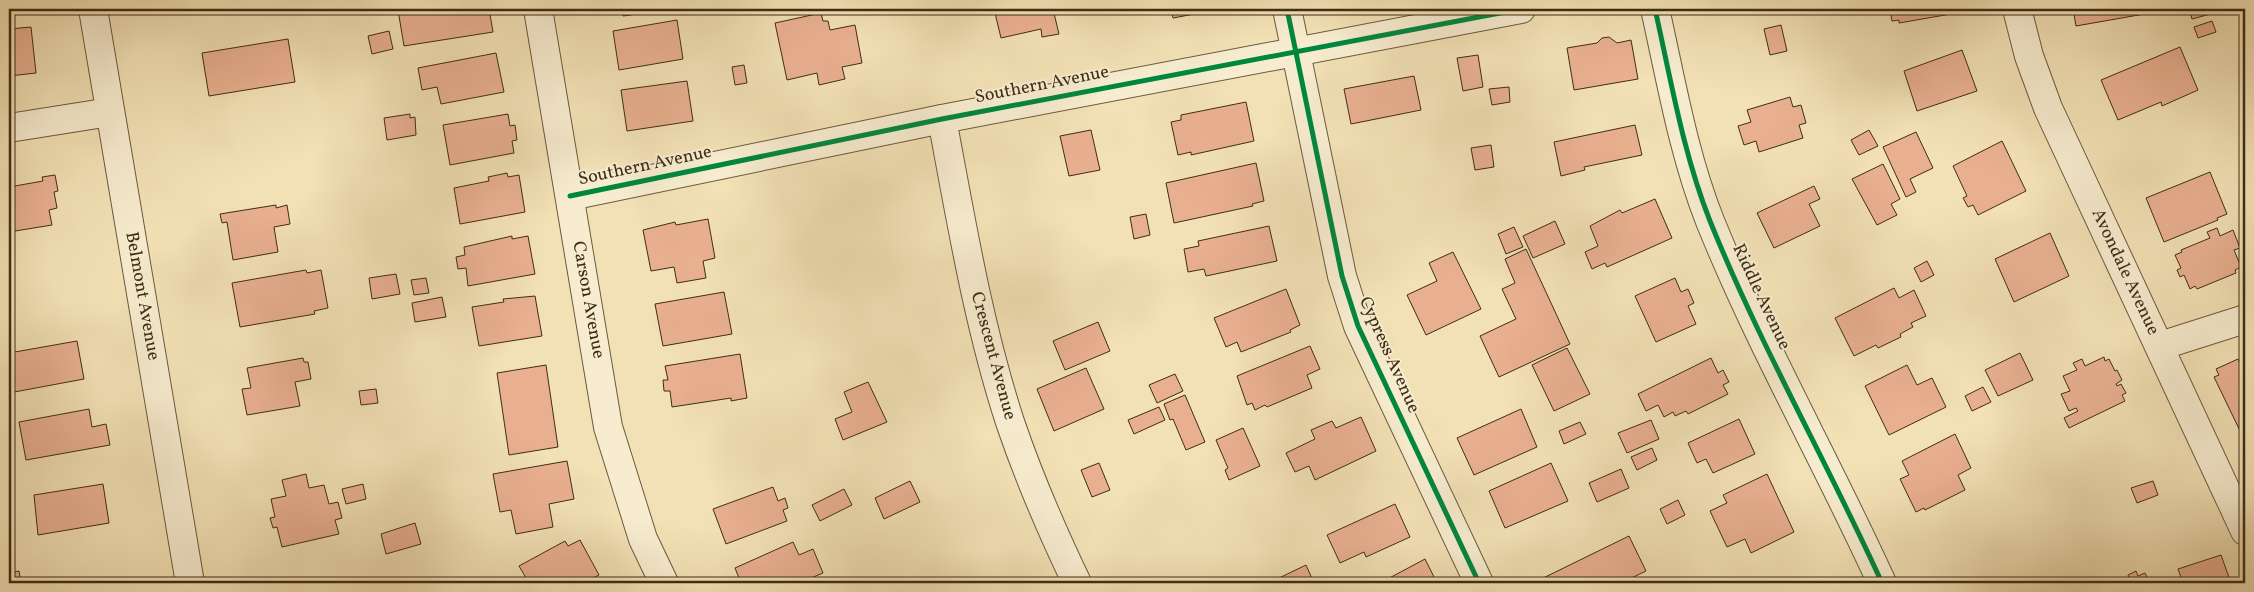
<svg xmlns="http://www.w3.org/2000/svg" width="2254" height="592" font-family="Vollkorn,serif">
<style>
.building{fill:#e9b090;stroke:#3e2d15}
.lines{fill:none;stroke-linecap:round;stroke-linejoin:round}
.minor-casing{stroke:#6b5a3d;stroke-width:30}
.minor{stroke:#f7eccf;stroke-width:28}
.cycleway-casing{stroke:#f7eccf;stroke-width:8}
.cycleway{stroke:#00873e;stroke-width:5}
.labels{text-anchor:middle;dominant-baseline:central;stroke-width:4;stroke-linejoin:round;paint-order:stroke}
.street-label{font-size:18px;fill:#3e2d15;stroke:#f7eccf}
</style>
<rect width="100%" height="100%" fill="#f2e1b5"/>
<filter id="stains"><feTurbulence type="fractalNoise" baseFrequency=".004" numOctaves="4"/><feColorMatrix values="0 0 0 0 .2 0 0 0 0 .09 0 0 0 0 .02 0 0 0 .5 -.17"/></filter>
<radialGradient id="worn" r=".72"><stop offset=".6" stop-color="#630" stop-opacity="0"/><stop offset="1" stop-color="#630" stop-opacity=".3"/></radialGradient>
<!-- building -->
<g class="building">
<path d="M489,9L493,32L404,46L398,10Z"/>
<path d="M622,9H674L623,16Z"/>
<path d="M994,9H1053L1059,34L1042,37L1041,29L1001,38Z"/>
<path d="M1171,9H1221L1173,18Z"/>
<path d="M1890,9H1974V10L1899,23V20L1892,21Z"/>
<path d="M2073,9H2149L2150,13L2076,26Z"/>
<path d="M2189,9H2213L2214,13L2192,19Z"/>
<path d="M821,13L823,21H828L830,30L855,25L862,63L842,67L845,79L819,85L817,73L787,80L775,23Z"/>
<path d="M677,20L683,59L619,70L613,31Z"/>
<path d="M2212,21L2216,32L2198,38L2194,27Z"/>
<path d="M1781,25L1787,51L1770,55L1764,29Z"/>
<path d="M31,27L36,73L9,76V29Z"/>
<path d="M389,31L393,49L372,54L368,36Z"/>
<path d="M1609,37L1617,43L1631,40L1638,79L1574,90L1567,48L1597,43L1602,38Z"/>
<path d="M288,39L295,82L209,96L202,53Z"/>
<path d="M2180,47L2198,90L2162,106L2161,102L2118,120L2101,80Z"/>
<path d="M1962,50L1977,91L1917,111L1904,71Z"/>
<path d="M496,53L504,92L441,104L437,87L422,90L418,68Z"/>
<path d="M1478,55L1483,87L1463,91L1457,58Z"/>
<path d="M744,65L747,83L735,85L732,67Z"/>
<path d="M1414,76L1421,110L1351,124L1344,89Z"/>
<path d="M687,81L693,121L627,131L621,90Z"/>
<path d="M1509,87L1510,102L1492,105L1489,89Z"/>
<path d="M1790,97L1793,107L1801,105L1806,123L1799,125L1803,138L1759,152L1756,141L1744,145L1738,126L1751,122L1747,110Z"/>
<path d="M1246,102L1254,141L1191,155V152L1178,155L1171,122L1181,120V115Z"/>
<path d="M410,114V118L415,117L416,135L387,140L384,118Z"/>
<path d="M508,114L510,126L515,125L517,140L512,141L514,153L450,165L443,125Z"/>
<path d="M1635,125L1642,155L1584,167L1585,170L1561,176L1554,142Z"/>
<path d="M1091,130L1100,170L1069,176L1060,136Z"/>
<path d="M1869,130L1878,146L1859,155L1851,140Z"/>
<path d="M1916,132L1933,168L1910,179L1916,192L1906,197L1883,147Z"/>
<path d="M2002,141L2026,191L1978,215L1973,205L1968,207L1963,198L1967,196L1953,166Z"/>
<path d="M1491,145L1494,167L1475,170L1471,148Z"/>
<path d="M1256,163L1264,201L1252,204L1253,206L1174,223L1166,183Z"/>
<path d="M1883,164L1900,199L1891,204L1897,215L1877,225L1852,179Z"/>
<path d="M2210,172L2227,214L2217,218L2218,220L2164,242L2146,198Z"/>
<path d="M507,173L508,177L519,175L525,212L460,224L454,188L489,181L488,177Z"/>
<path d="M55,175L58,191L54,192L57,208L49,210L52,225L9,232V187L43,181L42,177Z"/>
<path d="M1814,186L1820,199L1809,204L1820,226L1774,248L1757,213Z"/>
<path d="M1655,199L1672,238L1607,267L1605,263L1592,269L1585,252L1598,246L1590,226L1620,210L1622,213Z"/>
<path d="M276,205V208L287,205L290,224L274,227L278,252L233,260L227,222L222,223L220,214Z"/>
<path d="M1146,214L1150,235L1134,239L1130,217Z"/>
<path d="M708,219L715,258L703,261L706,278L677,283L674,267L651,271L643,230L675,222L676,225Z"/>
<path d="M1555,221L1565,244L1533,258L1523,236Z"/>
<path d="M1269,226L1277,261L1206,276L1204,269L1188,272L1184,249L1199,246L1198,241Z"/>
<path d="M1514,227L1523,247L1506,254L1498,234Z"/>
<path d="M2217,228L2220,236L2233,230L2240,248L2234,250L2241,267L2235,270L2236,273L2197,289L2195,286L2190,289L2184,275L2180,277L2177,270L2181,268L2175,255L2182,252L2181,250L2210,238L2207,232Z"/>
<path d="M2050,233L2069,276L2014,302L1995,259Z"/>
<path d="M512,236V239L528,236L535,274L468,286L466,268L458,269L456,257L465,255L464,247Z"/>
<path d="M1526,249L1570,344L1499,377L1480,336L1516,319L1502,289L1515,283L1505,259Z"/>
<path d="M1453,252L1481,309L1426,335L1407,295L1437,281L1429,263Z"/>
<path d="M1927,261L1934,275L1921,282L1914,268Z"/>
<path d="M306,270L307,273L321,270L328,308L314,311L315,314L240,327L232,283Z"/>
<path d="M396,274L400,294L372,299L369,278Z"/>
<path d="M426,278L429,293L414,295L411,280Z"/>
<path d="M1675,278L1681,292L1688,289L1694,303L1688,306L1696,324L1656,342L1635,296Z"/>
<path d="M1894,288L1899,298L1914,290L1926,316L1911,323L1913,327L1900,334L1901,337L1878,348L1876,345L1854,356L1835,318Z"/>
<path d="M1286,289L1300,325L1290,330L1291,332L1241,352L1237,342L1226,347L1214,318Z"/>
<path d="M724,292L732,334L663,346L655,304Z"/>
<path d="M535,296L542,336L479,346L472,307L504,302L503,299Z"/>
<path d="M442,297L446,317L415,322L412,303Z"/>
<path d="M1098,322L1110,351L1065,370L1053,341Z"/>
<path d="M77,341L84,379L9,393V353Z"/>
<path d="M1310,346L1320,369L1307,375L1312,388L1267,407L1265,405L1255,410L1252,403L1247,405L1237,376Z"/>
<path d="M1567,348L1590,394L1554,411L1532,365Z"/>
<path d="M2020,353L2033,380L1998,396L1985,370Z"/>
<path d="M740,354L747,398L731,401V398L672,407L670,391H664L663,380H668L665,366Z"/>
<path d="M2104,357L2105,361L2109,359L2115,371L2117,370L2122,380L2116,384L2117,386L2121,384L2126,393L2122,395L2125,401L2069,428L2064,418L2078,411L2076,408L2069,411L2061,394L2070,391L2063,376L2077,370L2073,363L2082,359L2085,366Z"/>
<path d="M303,358L304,362H308L311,379L295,382L300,406L247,415L242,389L251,388L247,368Z"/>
<path d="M1711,358L1718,373L1723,370L1729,382L1723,385L1728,394L1688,414L1686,411L1675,416L1673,412L1664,417L1658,405L1646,411L1638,394Z"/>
<path d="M2238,359L2241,365L2245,363V436L2243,437L2214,377L2219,375L2216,369Z"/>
<path d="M546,365L558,447L509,455L497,373Z"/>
<path d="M1907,365L1917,385L1932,378L1946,407L1889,435L1865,386Z"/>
<path d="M1086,368L1104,409L1054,431L1037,389Z"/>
<path d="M1175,374L1183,391L1157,403L1149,385Z"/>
<path d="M868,382L887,422L843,440L835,419L852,412L844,392Z"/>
<path d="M1983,387L1991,402L1972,411L1965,396Z"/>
<path d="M376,389L378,403L361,405L359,391Z"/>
<path d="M1185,395L1205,442L1186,450L1173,419L1170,420L1164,404Z"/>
<path d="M1159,407L1165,420L1134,434L1128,420Z"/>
<path d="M89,409L92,427L106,424L110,445L26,460L19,422Z"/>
<path d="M1521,409L1537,447L1474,475L1457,438Z"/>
<path d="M1361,417L1376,451L1315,480L1309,466L1295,472L1286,453L1315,439L1311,430L1332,421L1336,428Z"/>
<path d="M1739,419L1755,454L1713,473L1706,459L1697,463L1688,443Z"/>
<path d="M1651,420L1659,439L1627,453L1618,433Z"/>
<path d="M1580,422L1586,434L1564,444L1559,431Z"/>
<path d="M1243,428L1260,466L1229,480L1225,470L1228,468L1216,440Z"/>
<path d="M1955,434L1971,468L1958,475L1965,490L1925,510L1924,508L1916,512L1900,479L1909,475L1902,461Z"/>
<path d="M1652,448L1657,460L1637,470L1631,457Z"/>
<path d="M567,461L574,499L549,504L553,527L516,534L511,510L500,512L493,474Z"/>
<path d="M1099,463L1110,490L1092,497L1081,470Z"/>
<path d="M1551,463L1568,501L1505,528L1489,491Z"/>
<path d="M1621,469L1629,488L1597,502L1589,483Z"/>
<path d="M306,474L309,488L324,485L329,504L338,502L342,518L335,520L339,534L282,547L277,527L273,528L270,518L275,517L271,499L286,496L282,480Z"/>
<path d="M1767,474L1794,532L1751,553L1745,539L1727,547L1710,511L1727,503L1723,495Z"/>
<path d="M910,481L920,502L884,519L875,498Z"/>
<path d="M2153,481L2158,495L2137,503L2131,488Z"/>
<path d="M103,484L109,523L38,535L34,495Z"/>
<path d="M363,484L366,499L346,504L342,489Z"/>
<path d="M773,487L778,501L785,498L788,508L783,510L787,521L726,544L713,509Z"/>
<path d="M844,489L852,505L820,521L812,505Z"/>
<path d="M1678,500L1685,515L1667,524L1660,509Z"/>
<path d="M1395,504L1410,537L1366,557L1364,552L1340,563L1327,535Z"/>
<path d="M415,523L421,544L386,554L381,534Z"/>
<path d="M1629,536L1646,571L1621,583H1533Z"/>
<path d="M580,540L599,575L587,581L588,583H529L519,566L565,541L568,546Z"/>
<path d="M793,542L799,555L813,549L823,573L799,583H741L735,568Z"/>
<path d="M2221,555L2231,583H2183L2178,569Z"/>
<path d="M1425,559L1437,583H1380Z"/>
<path d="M1306,565L1314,583H1279L1277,579Z"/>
<path d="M19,571L21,583H9V573Z"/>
<path d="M2136,571L2138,576L2145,573L2150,583H2119L2117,580L2125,577L2127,581L2130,580L2128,575Z"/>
</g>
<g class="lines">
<!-- minor casing -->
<g class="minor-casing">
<g id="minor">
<path d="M93,9L190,583"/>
<path d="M538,9L608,427L643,539L664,583"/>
<path d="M1287,9L1342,276L1358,326L1479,583"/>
<path d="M1655,9C1671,80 1683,153 1710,221C1760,345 1827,462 1882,583"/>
<path d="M2017,9L2029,56L2048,108L2245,531"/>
<path d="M942,119C961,220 978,324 1010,422C1029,478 1052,531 1077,583"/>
<path d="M9,128L110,112"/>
<path d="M570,196L942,119L1521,9"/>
<path d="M2160,346L2245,319"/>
</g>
</g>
<!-- minor -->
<use href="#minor" class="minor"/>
<!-- cycleway casing -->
<g class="cycleway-casing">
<g id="cycleway">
<path d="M1287,9L1342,276L1358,326L1479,583"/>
<path d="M1655,9C1671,80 1683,153 1710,221C1760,345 1827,462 1882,583"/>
<path d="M570,196L942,119L1521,9"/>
</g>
</g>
<!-- cycleway -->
<use href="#cycleway" class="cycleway"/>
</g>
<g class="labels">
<!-- street labels -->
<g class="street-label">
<text transform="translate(1042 85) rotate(-11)">Southern Avenue</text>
<text transform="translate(645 166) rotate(-12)">Southern Avenue</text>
<text transform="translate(2125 272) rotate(65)">Avondale Avenue</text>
<text transform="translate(142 296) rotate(80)">Belmont Avenue</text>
<text transform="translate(1761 297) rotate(65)">Riddle Avenue</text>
<text transform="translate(588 300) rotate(80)">Carson Avenue</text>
<text transform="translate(1389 355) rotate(66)">Cypress Avenue</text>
<text transform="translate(993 356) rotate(75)">Crescent Avenue</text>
</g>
</g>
<!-- margin -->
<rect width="2254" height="592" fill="none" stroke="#f2e1b5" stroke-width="30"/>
<rect x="10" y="10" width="2234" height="572" fill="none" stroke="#3e2d15" stroke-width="2.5"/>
<rect x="15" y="15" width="2224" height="562" fill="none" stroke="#3e2d15"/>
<rect width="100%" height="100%" filter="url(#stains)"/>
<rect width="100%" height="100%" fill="url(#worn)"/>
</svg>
